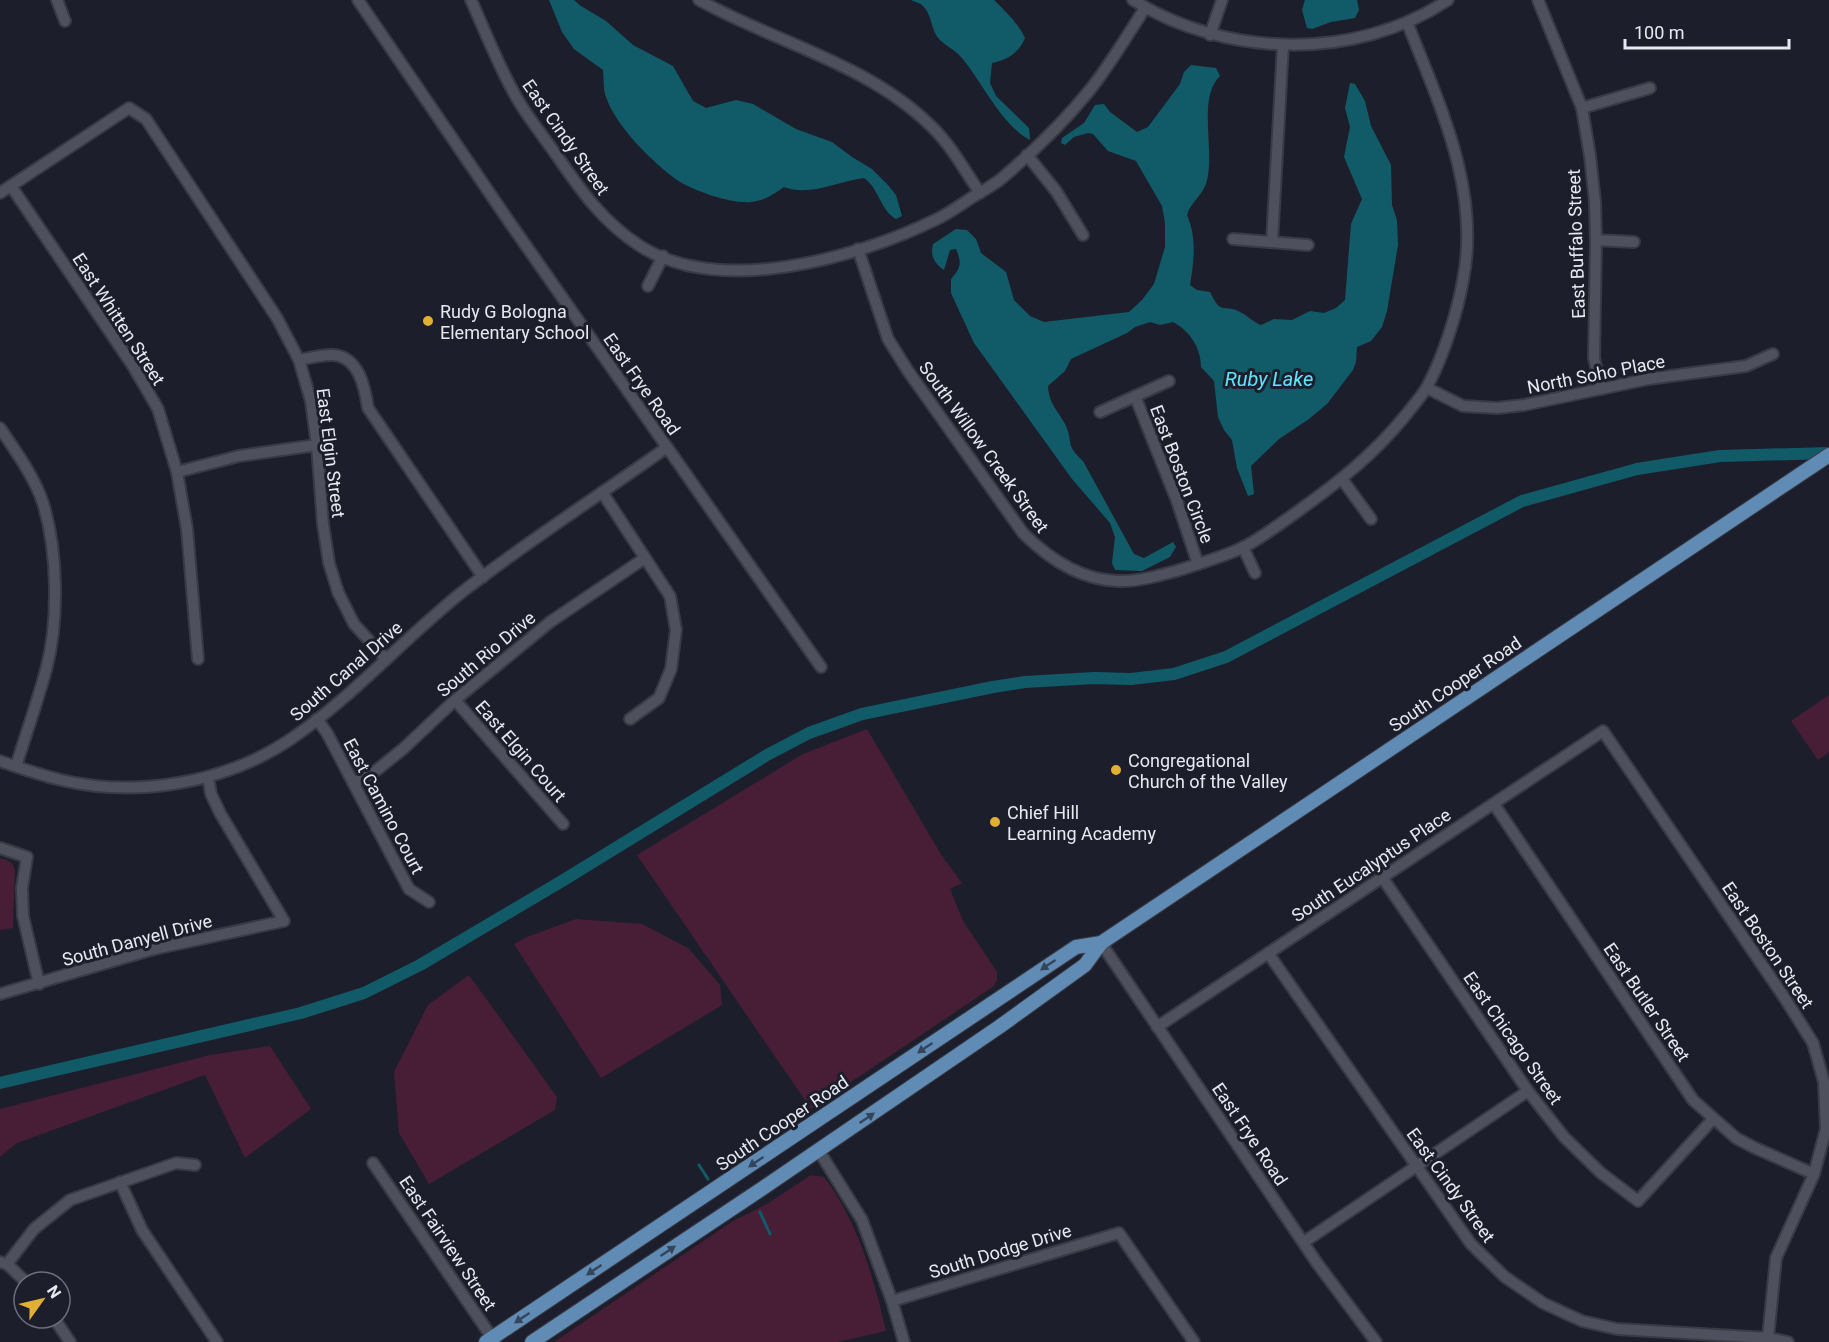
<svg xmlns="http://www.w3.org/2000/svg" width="1829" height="1342" font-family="Roboto,sans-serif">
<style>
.green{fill:#471e36}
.water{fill:#115b69}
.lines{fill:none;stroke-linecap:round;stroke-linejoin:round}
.stream{stroke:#115b69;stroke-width:3}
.canal{stroke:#115b69;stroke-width:12}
.minor-casing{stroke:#383a44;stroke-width:14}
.major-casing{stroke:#383a44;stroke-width:16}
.minor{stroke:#4e505e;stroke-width:10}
.major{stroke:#608bb4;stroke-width:14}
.oneway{fill:#34445b}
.poi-dot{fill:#e1af34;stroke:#1d1e2b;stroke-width:2}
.labels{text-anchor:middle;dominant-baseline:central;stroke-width:6;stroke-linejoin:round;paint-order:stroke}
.street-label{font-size:18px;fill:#e7e9f1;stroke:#1d1e2b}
.poi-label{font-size:18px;fill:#e7e9f1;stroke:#1d1e2b;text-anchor:start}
.water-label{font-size:20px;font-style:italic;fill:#62e3fd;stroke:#1d1e2b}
</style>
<rect width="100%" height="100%" fill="#1d1e2b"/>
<!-- green -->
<g class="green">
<path d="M1829,695V752L1818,760L1791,721Z"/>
<path d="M867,729L942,856L962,883L950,889L963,921L997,972V980L994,986L811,1109L637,855L803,754Z"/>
<path d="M0,858L11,862L15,869L13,928L0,930Z"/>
<path d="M576,919L642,924L688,948L720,985L722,1005L601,1078L514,944L527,937Z"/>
<path d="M469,975L557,1097L555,1110L429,1184L399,1133L394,1072L428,1005Z"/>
<path d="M270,1046L311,1109L245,1158L205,1075L17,1143L0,1157V1109L210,1055Z"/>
<path d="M811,1175L824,1177C858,1221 874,1279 886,1331L838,1342H554L733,1221L767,1204Z"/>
</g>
<!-- water -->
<g class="water">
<path d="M549,0H574L581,6L606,21L633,45L673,66L693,101L706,108L736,100L753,104L796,129L832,142L852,157L872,169L887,184L896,195L902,216L896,219C880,210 879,188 864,178C837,181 811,197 784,187C774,194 764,201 751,202C731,204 694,191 677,180C653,163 615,125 606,97C603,89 604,79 603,70L574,49L562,32Z"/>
<path d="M911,0H994C1005,11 1018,23 1025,38C1019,53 1007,60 992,63L990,83L996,96L1029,128L1030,140C1002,126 981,80 961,57C955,50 946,46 939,39C931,31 932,14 923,6C921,3 914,2 911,0Z"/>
<path d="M1305,0H1357L1359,10L1355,18L1331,22L1312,29L1307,28L1302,10Z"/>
<path d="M1191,65L1216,68L1220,76C1197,98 1215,150 1207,180C1204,195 1191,201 1187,215C1197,238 1194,261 1190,285L1197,290L1210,292C1222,317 1223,303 1240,312C1248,316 1253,322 1261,325L1274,319L1292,320L1310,311L1324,313L1336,308L1345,300L1351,224L1362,199L1344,157L1350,127L1345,108L1350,83L1355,84L1365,101L1371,126L1391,165L1392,205L1397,220L1398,245L1387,311L1382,327L1371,341L1357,347L1356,362L1353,370L1327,404L1309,419L1279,439L1251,466L1254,494L1248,496L1237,468L1232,440L1224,430L1218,417L1214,381L1201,367C1201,348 1190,331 1173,322L1160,325L1150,322L1135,327L1127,333L1071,359L1065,371L1048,386C1049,404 1057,409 1065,424C1074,442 1064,444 1083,461L1134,554L1144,558L1173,542L1176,547L1170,557L1142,571L1115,570L1112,563L1115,537L1110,523L1072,479L974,343L951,293V279C961,268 962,263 956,249L950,250L944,270C934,263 930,256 933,244L956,229L967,230L976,239L981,253L1006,272L1014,300L1030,316L1044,322L1129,312L1142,300L1154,284L1165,247V223L1162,206L1136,161L1108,151L1093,134L1088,133L1074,137L1065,145L1061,143L1062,138L1084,123L1095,105L1104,104L1110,112L1137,132L1148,127L1180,84L1184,72Z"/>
</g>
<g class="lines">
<!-- stream -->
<g class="stream">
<path d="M699,1165L708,1179"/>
<path d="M760,1212L770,1234"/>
</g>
<!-- canal -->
<path class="canal" d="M0,1083L301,1013L364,993L420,965L562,881L767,755L809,733L862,714L993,687L1025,682L1094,678L1131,679L1174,674L1226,657L1522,501L1637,469L1720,456L1829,453"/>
<!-- minor casing -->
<g class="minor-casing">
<g id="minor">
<path d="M57,0L65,21"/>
<path d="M358,0L508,220L821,667"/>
<path d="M471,0C486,33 499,68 518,100C529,119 544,137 557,156C582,192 603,222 640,246C720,297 857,258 935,220C948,214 959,206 971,198C981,192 992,186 1001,179C1033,152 1063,123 1089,91C1110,65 1127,36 1145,8"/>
<path d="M699,0C776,43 867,63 931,126C951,145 965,171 980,193"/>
<path d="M1133,0C1226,58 1356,61 1448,0"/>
<path d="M1538,0L1582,108L1590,156L1595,202L1596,240L1594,358L1601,389"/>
<path d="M1210,35L1222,0"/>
<path d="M1582,108L1650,88"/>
<path d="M1027,155L1056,191L1083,235"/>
<path d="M11,186L133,366L158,409L177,472L187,529L198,659"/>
<path d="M0,193L129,108L146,119L277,318L299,360L311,401L317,445L323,524L329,563L338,592L354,624L386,659"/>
<path d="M1233,239L1308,245"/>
<path d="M1596,240L1634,242"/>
<path d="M1272,242L1283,45"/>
<path d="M858,249L888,339L908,371L1023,533C1049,559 1080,580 1118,581C1136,582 1158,576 1176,571C1198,564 1223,557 1244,547C1264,536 1283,522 1301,509C1340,481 1374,454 1405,416C1412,407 1421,397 1427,387C1443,357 1457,314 1463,280C1481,190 1439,104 1407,22"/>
<path d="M648,286L663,256"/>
<path d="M299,360C309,358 321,355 331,355C359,355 365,388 368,408L483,577"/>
<path d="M1427,388L1463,406L1497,408L1524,405L1648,379L1746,366L1773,354"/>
<path d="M1135,396L1177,501L1198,564"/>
<path d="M1100,412L1169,381"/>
<path d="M0,428C16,452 34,476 43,503C58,552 59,621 46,670C37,703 26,734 16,766"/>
<path d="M177,472L239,456L317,445"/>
<path d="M1342,479L1371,519"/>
<path d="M602,492L670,596L676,630L671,669L659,698L630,719"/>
<path d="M1243,547L1255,573"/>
<path d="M455,700L563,824"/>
<path d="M317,719L327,733L409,889L429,902"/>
<path d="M0,761C20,768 40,775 61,780C137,798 226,783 291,739C353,697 407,635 466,589C531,539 600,495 666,448"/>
<path d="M353,783L373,773L403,749L455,700L550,622L645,558"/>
<path d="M1494,804L1693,1100L1736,1138L1753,1147L1814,1174"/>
<path d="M0,848L27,857L22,888L23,916L39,984"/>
<path d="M1382,877L1528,1091L1564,1137L1601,1173L1638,1201L1713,1119"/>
<path d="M1101,943L1317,1263L1376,1342"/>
<path d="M1268,953L1471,1244L1505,1277L1543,1303L1582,1321L1617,1329L1768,1338L1788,1342"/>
<path d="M0,994L154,949L284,921L220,813L211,794L208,777"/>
<path d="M1157,1027L1603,731L1784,997L1813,1043L1824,1082L1826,1129L1814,1174L1776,1258L1768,1338"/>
<path d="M819,1151L862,1220L892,1301L904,1342"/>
<path d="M373,1163L495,1342"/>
<path d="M120,1182L142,1230L217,1342"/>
<path d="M1304,1242L1528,1091"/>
<path d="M0,1262L7,1264L26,1282"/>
<path d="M7,1264L34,1229L70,1200L176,1163L195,1165"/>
<path d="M892,1301L1119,1233L1194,1342"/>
<path d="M54,1318L70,1342"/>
</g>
</g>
<!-- major casing -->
<g class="major-casing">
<g id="major">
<path d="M486,1342L1076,947L1101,943"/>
<path d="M532,1342L763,1188L999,1027L1085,965L1101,943L1829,455"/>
</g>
</g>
<!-- minor -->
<use href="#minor" class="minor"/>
<!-- major -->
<use href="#major" class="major"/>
</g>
<!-- one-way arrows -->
<defs><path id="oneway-solid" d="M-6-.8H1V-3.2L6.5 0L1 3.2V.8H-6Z" transform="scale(1.5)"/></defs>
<g class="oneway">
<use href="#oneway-solid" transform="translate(1048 965) rotate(146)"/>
<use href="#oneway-solid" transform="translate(925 1048) rotate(146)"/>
<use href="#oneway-solid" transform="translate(867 1118) rotate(-34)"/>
<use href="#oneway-solid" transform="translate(756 1162) rotate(146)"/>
<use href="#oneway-solid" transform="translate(668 1251) rotate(-34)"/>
<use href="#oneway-solid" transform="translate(594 1270) rotate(146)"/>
<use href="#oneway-solid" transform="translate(522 1318) rotate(146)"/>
</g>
<!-- markers -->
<g class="poi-dot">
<circle cx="428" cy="321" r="6"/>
<circle cx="1116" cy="770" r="6"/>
<circle cx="995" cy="822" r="6"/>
</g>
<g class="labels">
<!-- street labels -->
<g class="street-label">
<text transform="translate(566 137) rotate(55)">East Cindy Street</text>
<text transform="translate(1576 244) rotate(-92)">East Buffalo Street</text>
<text transform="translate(119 319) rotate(57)">East Whitten Street</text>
<text transform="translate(1596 374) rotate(-11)">North Soho Place</text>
<text transform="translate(642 384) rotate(55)">East Frye Road</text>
<text transform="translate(984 447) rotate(54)">South Willow Creek Street</text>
<text transform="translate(331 453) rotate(83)">East Elgin Street</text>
<text transform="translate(1182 474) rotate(69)">East Boston Circle</text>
<text transform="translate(486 654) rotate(-40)">South Rio Drive</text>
<text transform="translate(346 671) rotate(-41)">South Canal Drive</text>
<text transform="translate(1455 684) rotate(-34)">South Cooper Road</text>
<text transform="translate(521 751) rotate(49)">East Elgin Court</text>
<text transform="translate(384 806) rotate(62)">East Camino Court</text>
<text transform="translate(1371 865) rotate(-34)">South Eucalyptus Place</text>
<text transform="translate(137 940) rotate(-15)">South Danyell Drive</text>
<text transform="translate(1768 945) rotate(56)">East Boston Street</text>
<text transform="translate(1647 1002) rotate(56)">East Butler Street</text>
<text transform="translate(1513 1038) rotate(55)">East Chicago Street</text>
<text transform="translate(782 1123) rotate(-34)">South Cooper Road</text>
<text transform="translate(1250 1134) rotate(56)">East Frye Road</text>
<text transform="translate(1451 1185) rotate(54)">East Cindy Street</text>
<text transform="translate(448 1243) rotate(56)">East Fairview Street</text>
<text transform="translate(1000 1251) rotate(-17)">South Dodge Drive</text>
</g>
<!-- poi labels -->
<g class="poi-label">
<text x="440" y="311">Rudy G Bologna<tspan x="440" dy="21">Elementary School</tspan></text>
<text x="1128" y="760">Congregational<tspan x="1128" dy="21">Church of the Valley</tspan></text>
<text x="1007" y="812">Chief Hill<tspan x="1007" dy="21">Learning Academy</tspan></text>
</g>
<!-- water labels -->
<g class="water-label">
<text x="1269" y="379">Ruby Lake</text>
</g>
</g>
<!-- north arrow -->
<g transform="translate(42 1300) rotate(56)"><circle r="28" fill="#1d1e2b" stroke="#6e6f7a" stroke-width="1.5"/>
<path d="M0-4.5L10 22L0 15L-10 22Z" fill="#e1af34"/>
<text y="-9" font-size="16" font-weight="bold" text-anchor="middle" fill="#e7e9f1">N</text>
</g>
<!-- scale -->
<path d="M1625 39v9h164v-9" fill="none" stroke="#e7e9f1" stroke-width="3"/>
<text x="1634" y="39" font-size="18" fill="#e7e9f1" stroke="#1d1e2b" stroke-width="4.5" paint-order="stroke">100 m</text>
</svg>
